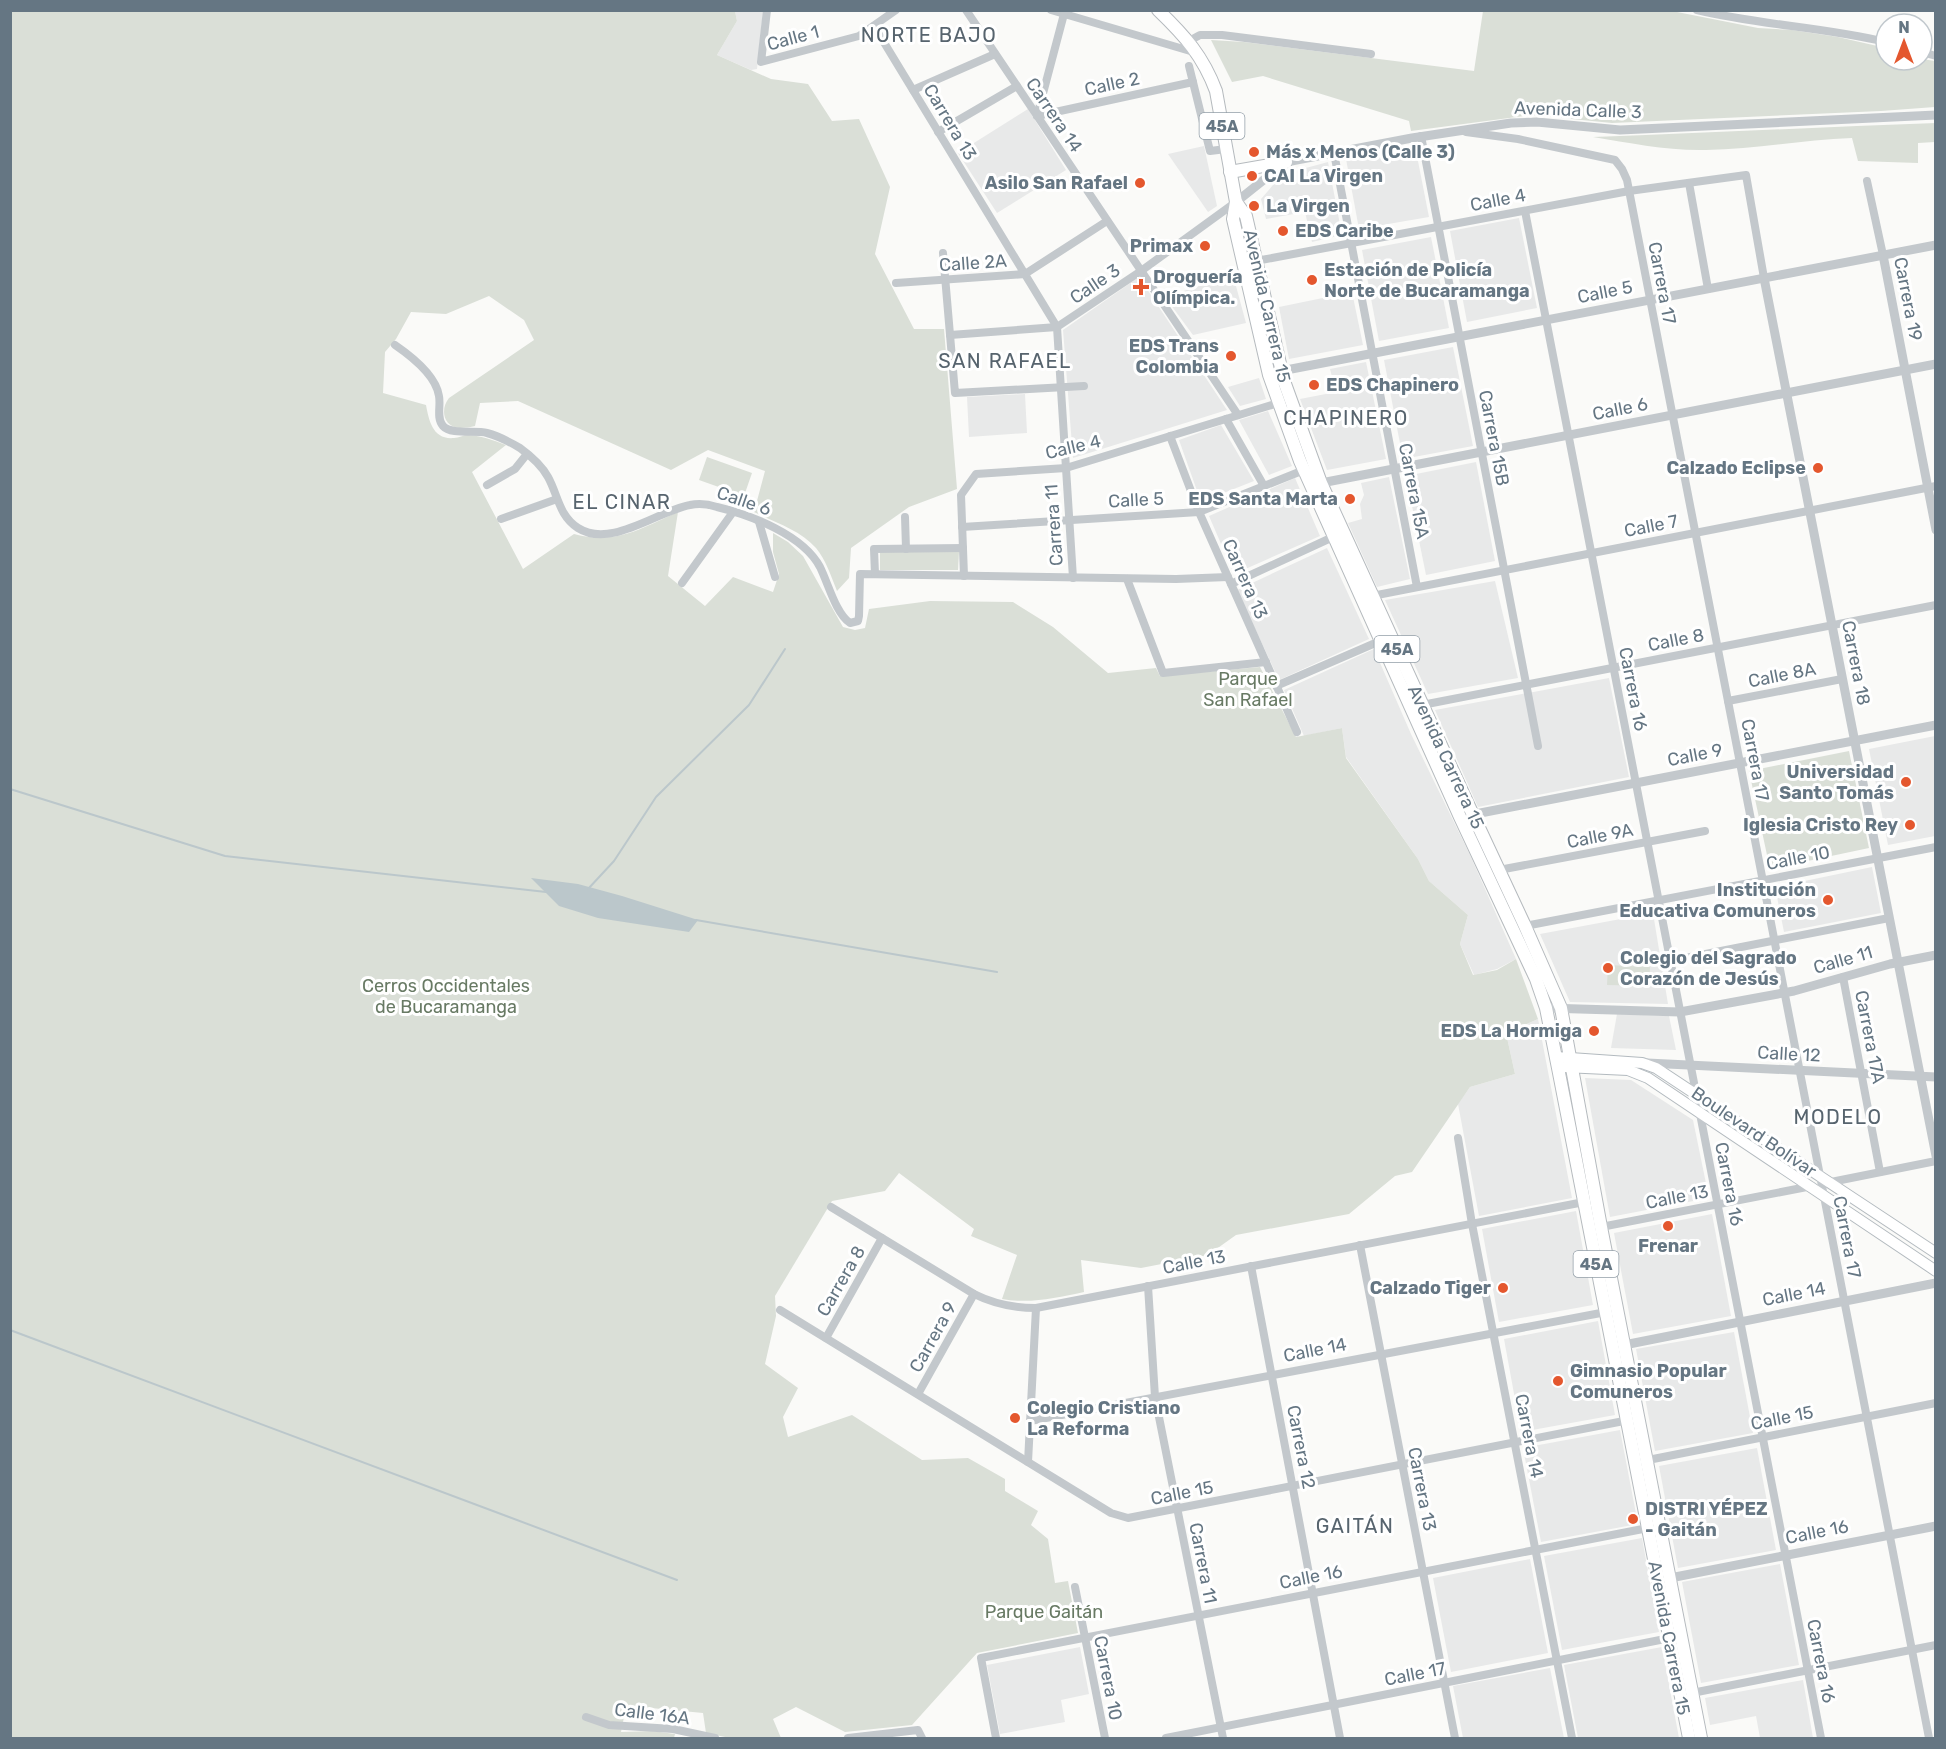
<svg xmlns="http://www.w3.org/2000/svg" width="1946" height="1749" font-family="Rubik,sans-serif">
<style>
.built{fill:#e8e9e9}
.green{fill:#dadfd7}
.water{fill:#bbc7cb}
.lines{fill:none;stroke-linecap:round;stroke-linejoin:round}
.stream{stroke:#bbc7cb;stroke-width:2}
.secondary-casing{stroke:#b3babf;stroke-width:12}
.primary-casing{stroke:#b5babe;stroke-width:14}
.minor{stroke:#c3c8cc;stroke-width:8}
.tertiary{stroke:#c3c8cc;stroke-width:9}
.secondary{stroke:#fff;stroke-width:10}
.primary{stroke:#fff;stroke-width:12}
.poi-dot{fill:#e4572e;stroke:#fff;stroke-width:2}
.labels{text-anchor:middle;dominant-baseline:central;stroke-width:6;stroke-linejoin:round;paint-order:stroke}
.shield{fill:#fff;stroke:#939fa8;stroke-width:1.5}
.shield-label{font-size:16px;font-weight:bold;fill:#657683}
.street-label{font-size:18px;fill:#657683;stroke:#fff}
.poi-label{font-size:18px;font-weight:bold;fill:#657683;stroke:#fff;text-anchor:start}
.park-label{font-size:18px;fill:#687a64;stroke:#fff}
.neighbourhood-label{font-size:20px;letter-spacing:1.5px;fill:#57646e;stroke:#fff}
</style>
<rect width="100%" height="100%" fill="#fafaf8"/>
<!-- built -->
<g class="built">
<path d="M735,11H763L757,69L751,70L717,55L737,21Z"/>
<path d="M1028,109L1066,170L997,213L958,153Z"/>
<path d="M1204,146L1217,206L1208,212L1168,154Z"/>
<path d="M1415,146L1429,217L1359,229L1346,159Z"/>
<path d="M1328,162L1342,235L1312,242L1305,212L1266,219L1261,199L1273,185L1291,172Z"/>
<path d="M1519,218L1537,308L1467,322L1450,231Z"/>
<path d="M1431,237L1449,328L1379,341L1362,250Z"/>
<path d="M1233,275L1246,323L1193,335L1165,297Z"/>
<path d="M1139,277L1227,410L1073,458L1063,330Z"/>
<path d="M1352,292L1363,345L1289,359L1279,307Z"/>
<path d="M1453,347L1473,446L1403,459L1384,360Z"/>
<path d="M1366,362L1386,459L1327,470L1300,399L1336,392L1330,369Z"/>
<path d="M1259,378L1266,399L1240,406L1228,387Z"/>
<path d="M1025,394L1027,433L969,437L967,397Z"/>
<path d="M1268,411L1292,466L1269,475L1239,420Z"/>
<path d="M1221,425L1254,481L1201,502L1179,440Z"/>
<path d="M1476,462L1495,561L1426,575L1406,476Z"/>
<path d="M1389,477L1410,579L1377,587L1348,523L1362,519L1360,504L1364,495L1361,483Z"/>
<path d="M1295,478L1320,536L1234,574L1209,516Z"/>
<path d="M1327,548L1369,639L1279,680L1237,590Z"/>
<path d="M1495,581L1518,678L1428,694L1385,600Z"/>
<path d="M1374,649L1411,734L1470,855L1516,959L1497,969L1474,975L1460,944L1468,915L1429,881L1418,859L1346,757L1342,728L1304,736L1284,690Z"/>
<path d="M1609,678L1629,777L1478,807L1435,710Z"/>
<path d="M1935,736V836L1888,845L1869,749Z"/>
<path d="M1872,867L1881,913L1784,932L1775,887Z"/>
<path d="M1653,913L1668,1004L1570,1002L1540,934Z"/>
<path d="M1617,1014L1669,1016L1676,1050L1611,1048Z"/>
<path d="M1538,1019L1572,1198L1479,1216L1458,1104L1470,1087L1515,1074L1506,1033Z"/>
<path d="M1585,1078L1631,1080L1693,1120L1709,1198L1610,1217Z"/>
<path d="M1576,1211L1593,1305L1499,1322L1482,1229Z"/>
<path d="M1712,1214L1731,1316L1633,1334L1614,1233Z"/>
<path d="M1598,1321L1615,1415L1521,1432L1504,1339Z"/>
<path d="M1734,1332L1753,1433L1655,1451L1636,1349Z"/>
<path d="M1620,1430L1638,1524L1541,1542L1523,1448Z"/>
<path d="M1757,1448L1776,1550L1678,1568L1659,1466Z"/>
<path d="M1642,1538L1659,1632L1562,1650L1544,1556Z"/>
<path d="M1530,1559L1548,1653L1451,1672L1433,1578Z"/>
<path d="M1780,1564L1799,1665L1701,1683L1682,1582Z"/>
<path d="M1080,1647L1089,1694L1061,1700L1065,1722L1000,1734L987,1665Z"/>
<path d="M1662,1647L1679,1738H1578L1564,1665Z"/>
<path d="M1550,1668L1564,1738H1463L1453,1686Z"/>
<path d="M1803,1680L1813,1738H1760L1756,1716L1710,1725L1705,1698Z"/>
</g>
<!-- green -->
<g class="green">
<path d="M11,11H735L737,21L717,55L771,79L808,84L832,121L859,119L890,187L875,254L914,329H944L957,489L909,507L851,548L849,578L837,591C831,576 826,560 816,548C800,530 774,522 754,512L765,471L708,450L671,470L518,401L480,403L475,426C471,427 465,428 460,428C443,427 440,409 449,398L534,340L524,320L489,296L446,314L411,312L396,339L385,352L383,393L426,405C429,421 433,440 454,438C459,438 463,435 468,435C482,436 493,440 506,445L472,472L523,569L574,534C616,545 640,529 678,512L668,576L705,606L733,577L773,592L779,574L773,552V533L788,542L803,556L843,627L855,630L865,628L869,609L930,601L1013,602L1053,627L1108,673L1156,668L1160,676L1260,667L1296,737L1342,728L1346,758L1418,859L1429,881L1468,915L1460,944L1473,975L1497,970L1516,959L1538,1019L1506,1033L1515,1074L1470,1087L1412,1172L1395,1176L1349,1214L1236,1235L1208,1255L1141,1268L1081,1260L1084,1292C1056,1298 1030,1304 1002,1299L1017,1255L971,1236L974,1229L899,1173L885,1191L832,1201L775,1296L776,1316L765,1364L798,1388L783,1417L788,1437L852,1415L922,1460L968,1458L1005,1479V1491L1038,1511L1031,1525L1048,1539L1055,1583L1068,1581L1078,1633L977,1653L912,1725L845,1732L796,1707L773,1719L781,1738H730L706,1733L703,1713L651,1708L624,1717L621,1732L652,1731L675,1734L674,1738H11Z"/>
<path d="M1483,11H1672L1758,28L1792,30L1838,37L1886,48V60L1922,59L1935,61V107L1881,111L1612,123L1532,115L1411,131L1409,121L1263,76L1232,82L1211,40L1244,42L1474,71Z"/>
<path d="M1936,123L1935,142L1918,143V163L1858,161L1852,138C1803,140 1755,149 1706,150C1668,151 1630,143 1593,137C1707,133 1821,127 1936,123Z"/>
<path d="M707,457L752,473L744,496L699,480Z"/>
<path d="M880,552H959L958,570H880Z"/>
<path d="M1849,751L1869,848L1770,869L1749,771Z"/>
<path d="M1608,965L1650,967L1649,986L1607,985Z"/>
</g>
<!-- water -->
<path class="water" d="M531,878L578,884L622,896L698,920L689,932L598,918L559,906Z"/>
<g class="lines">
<!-- stream -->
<g class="stream">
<path d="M10,789L225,856L546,892"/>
<path d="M588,889L614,861L656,797L749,705L785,649"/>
<path d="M696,920L997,972"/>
<path d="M10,1330L677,1580"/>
</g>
<!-- secondary casing -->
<g class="secondary-casing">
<g id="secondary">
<path d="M1556,1057L1642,1063L1656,1068L1936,1253"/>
<path d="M1564,1067L1628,1070L1648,1078L1936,1271"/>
</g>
</g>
<!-- primary casing -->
<g class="primary-casing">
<g id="primary">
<path d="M1158,10C1185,36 1203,56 1216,91L1236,202L1233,219L1269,375L1300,461L1460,817L1536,979L1546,1008L1559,1073L1689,1738"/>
<path d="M1230,172L1286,162"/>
<path d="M1236,202L1246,216L1284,381L1321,483L1467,802L1525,926L1561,1008L1601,1227L1701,1738"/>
</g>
</g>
<!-- minor -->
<g class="minor">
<path d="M767,10L761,62L859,36L896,10"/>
<path d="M966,10L1238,415"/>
<path d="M1051,10L1197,53"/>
<path d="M1697,10C1759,25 1824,27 1886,42"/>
<path d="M1064,14L1037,116L1193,82"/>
<path d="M874,26L1057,327L1073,578"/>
<path d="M1189,41L1200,35H1222L1371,54"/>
<path d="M1922,52L1936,56"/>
<path d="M1189,66L1210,151L1226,149"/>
<path d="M913,90L995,54"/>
<path d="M938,132L1017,86"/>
<path d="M1466,132L1518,139L1615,160L1622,169L1627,180L1929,1738"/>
<path d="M1421,136L1538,746"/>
<path d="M1334,153L1417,587"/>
<path d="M1867,181L1883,255"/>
<path d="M1689,183L1708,289"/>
<path d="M1525,211L1821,1738"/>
<path d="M943,253L955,393L1084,386"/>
<path d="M1256,261L1629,191L1746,175L1764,278"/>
<path d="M896,283L1025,274L1107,221"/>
<path d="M950,335L1057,327L1141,271L1236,202"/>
<path d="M395,345C411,356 436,376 439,396C441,406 436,418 443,426C451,435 475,430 487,433C498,436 510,442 520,448C531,456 542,466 548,477C558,495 559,516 578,528C611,549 657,511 690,505C699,503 708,504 717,507C751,515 803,535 820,567C828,583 836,614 850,623L858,621L859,616L860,574L1176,579L1228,577"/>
<path d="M1226,419L1264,486"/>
<path d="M1170,436L1199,512L1297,732"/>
<path d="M487,485L515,469L527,454"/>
<path d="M905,517L906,549"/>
<path d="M501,519L557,499"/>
<path d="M759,522L775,577"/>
<path d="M962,527L1199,512L1304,470"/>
<path d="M875,574L874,549L963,548"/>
<path d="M964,576L961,495L976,474L1066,468L1278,403"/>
<path d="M1127,579L1163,673L1266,662"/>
<path d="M682,583L733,512"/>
<path d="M1231,584L1333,537"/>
<path d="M1372,596L1936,486"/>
<path d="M1276,686L1380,641"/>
<path d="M1728,701L1842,679"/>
<path d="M1422,705L1936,605"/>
<path d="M1499,870L1705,831"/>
<path d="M1525,926L1936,847"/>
<path d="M1670,961L1889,918"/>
<path d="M1843,977L1880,1172"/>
<path d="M1458,1138L1472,1224L1572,1738"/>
<path d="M1826,1183L1936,1161"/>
<path d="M831,1207L974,1294C994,1304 1013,1308 1036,1308L1584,1202"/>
<path d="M1601,1227L1812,1186"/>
<path d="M1360,1245L1455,1738"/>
<path d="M1251,1266L1340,1738"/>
<path d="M1148,1286L1155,1397L1223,1738"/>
<path d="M780,1310L1111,1513L1128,1518L1629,1420"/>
<path d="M826,1338L882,1238"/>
<path d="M918,1394L974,1294"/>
<path d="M1030,1421L1606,1312"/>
<path d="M1643,1461L1936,1403"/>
<path d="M1028,1462L1036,1308"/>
<path d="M1075,1587L1105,1738"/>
<path d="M1692,1693L1936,1645"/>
<path d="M586,1717L609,1725L673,1729L715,1738"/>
<path d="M848,1738L918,1730L922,1738"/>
<path d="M996,1738L981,1658L1648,1528"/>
<path d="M1166,1738L1670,1638"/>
</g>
<!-- tertiary -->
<g class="tertiary">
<path d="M1236,202L1286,162L1412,138L1511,123L1537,122L1620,130L1936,115"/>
<path d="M1883,255L1936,530"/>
<path d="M1764,278L1936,1156"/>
<path d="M1281,371L1936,245"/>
<path d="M1316,484L1936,364"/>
<path d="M1470,815L1936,725"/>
<path d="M1546,1008L1680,1012L1794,991L1890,964L1936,955"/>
<path d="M1647,1063L1936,1077"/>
<path d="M1624,1345L1936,1283"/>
<path d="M1670,1578L1936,1526"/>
</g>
<!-- secondary -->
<use href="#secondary" class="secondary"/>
<!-- primary -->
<use href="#primary" class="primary"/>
</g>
<!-- markers -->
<g class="poi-dot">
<circle cx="1254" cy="152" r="6"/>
<circle cx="1252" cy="176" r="6"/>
<circle cx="1140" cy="183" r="6"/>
<circle cx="1254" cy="206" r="6"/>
<circle cx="1283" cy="231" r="6"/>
<circle cx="1205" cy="246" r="6"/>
<circle cx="1312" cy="280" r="6"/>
<path d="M1138 278h6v6h6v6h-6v6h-6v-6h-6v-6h6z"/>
<circle cx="1231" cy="356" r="6"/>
<circle cx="1314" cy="385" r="6"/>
<circle cx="1818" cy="468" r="6"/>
<circle cx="1350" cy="499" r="6"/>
<circle cx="1906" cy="782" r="6"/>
<circle cx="1910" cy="825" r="6"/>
<circle cx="1828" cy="900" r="6"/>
<circle cx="1608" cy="968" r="6"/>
<circle cx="1594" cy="1031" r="6"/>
<circle cx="1668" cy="1226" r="6"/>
<circle cx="1503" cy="1288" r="6"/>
<circle cx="1558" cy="1381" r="6"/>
<circle cx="1015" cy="1418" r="6"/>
<circle cx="1633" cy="1519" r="6"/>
</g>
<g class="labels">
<!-- shield labels -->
<g class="shield">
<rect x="1199.5" y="113" width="45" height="26" rx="4.5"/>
<rect x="1374.5" y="636" width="45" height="26" rx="4.5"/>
<rect x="1573.5" y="1251" width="45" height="26" rx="4.5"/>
</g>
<g class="shield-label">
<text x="1222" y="126">45A</text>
<text x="1397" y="649">45A</text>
<text x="1596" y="1264">45A</text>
</g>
<!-- street labels -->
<g class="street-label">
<text transform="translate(793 38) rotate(-15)">Calle 1</text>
<text transform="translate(1112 84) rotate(-12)">Calle 2</text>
<text transform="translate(1578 110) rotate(2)">Avenida Calle 3</text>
<text transform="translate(1054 115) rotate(56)">Carrera 14</text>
<text transform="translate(950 122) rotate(59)">Carrera 13</text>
<text transform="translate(1498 200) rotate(-11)">Calle 4</text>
<text transform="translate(973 263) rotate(-4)">Calle 2A</text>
<text transform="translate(1662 283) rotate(79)">Carrera 17</text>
<text transform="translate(1095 284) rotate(-34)">Calle 3</text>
<text transform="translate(1605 292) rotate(-11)">Calle 5</text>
<text transform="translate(1908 299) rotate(79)">Carrera 19</text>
<text transform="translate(1267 306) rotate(77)">Avenida Carrera 15</text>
<text transform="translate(1620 409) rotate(-11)">Calle 6</text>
<text transform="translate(1494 438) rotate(79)">Carrera 15B</text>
<text transform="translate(1073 447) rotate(-13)">Calle 4</text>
<text transform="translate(1414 491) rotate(79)">Carrera 15A</text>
<text transform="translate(1136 500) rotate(-3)">Calle 5</text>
<text transform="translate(744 501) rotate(19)">Calle 6</text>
<text transform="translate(1054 525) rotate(-94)">Carrera 11</text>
<text transform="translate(1651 526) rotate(-11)">Calle 7</text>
<text transform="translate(1245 579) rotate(66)">Carrera 13</text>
<text transform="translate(1676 640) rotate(-11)">Calle 8</text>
<text transform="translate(1856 663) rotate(79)">Carrera 18</text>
<text transform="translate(1782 675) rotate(-11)">Calle 8A</text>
<text transform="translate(1633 689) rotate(79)">Carrera 16</text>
<text transform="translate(1695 755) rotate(-11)">Calle 9</text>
<text transform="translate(1446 757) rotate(65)">Avenida Carrera 15</text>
<text transform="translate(1755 760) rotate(79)">Carrera 17</text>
<text transform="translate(1600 836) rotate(-11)">Calle 9A</text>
<text transform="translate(1798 858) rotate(-11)">Calle 10</text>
<text transform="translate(1843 960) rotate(-16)">Calle 11</text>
<text transform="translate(1870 1037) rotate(79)">Carrera 17A</text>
<text transform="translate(1789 1054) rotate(3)">Calle 12</text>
<text transform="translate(1754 1132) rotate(34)">Boulevard Bolívar</text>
<text transform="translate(1729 1184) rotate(79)">Carrera 16</text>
<text transform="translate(1677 1197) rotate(-11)">Calle 13</text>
<text transform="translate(1847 1237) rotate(79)">Carrera 17</text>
<text transform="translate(1194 1262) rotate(-11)">Calle 13</text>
<text transform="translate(841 1281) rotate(-60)">Carrera 8</text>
<text transform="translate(1794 1294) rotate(-11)">Calle 14</text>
<text transform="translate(933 1337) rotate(-61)">Carrera 9</text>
<text transform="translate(1315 1350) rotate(-11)">Calle 14</text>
<text transform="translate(1782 1418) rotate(-11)">Calle 15</text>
<text transform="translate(1529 1436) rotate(79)">Carrera 14</text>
<text transform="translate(1301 1447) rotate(79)">Carrera 12</text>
<text transform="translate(1422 1489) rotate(79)">Carrera 13</text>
<text transform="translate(1182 1493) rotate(-11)">Calle 15</text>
<text transform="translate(1817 1532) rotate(-11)">Calle 16</text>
<text transform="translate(1203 1563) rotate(79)">Carrera 11</text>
<text transform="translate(1311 1577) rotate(-11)">Calle 16</text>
<text transform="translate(1669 1638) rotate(79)">Avenida Carrera 15</text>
<text transform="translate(1821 1661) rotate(79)">Carrera 16</text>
<text transform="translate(1415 1674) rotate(-11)">Calle 17</text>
<text transform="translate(1108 1678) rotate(79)">Carrera 10</text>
<text transform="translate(652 1714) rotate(7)">Calle 16A</text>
</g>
<!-- poi labels -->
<g class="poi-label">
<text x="1266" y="152">Más x Menos (Calle 3)</text>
<text x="1264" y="176">CAI La Virgen</text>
<text x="1128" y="183" text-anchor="end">Asilo San Rafael</text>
<text x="1266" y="206">La Virgen</text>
<text x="1295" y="231">EDS Caribe</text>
<text x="1193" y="246" text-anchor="end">Primax</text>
<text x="1324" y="270">Estación de Policía<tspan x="1324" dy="21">Norte de Bucaramanga</tspan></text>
<text x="1153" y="277">Droguería<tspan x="1153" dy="21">Olímpica.</tspan></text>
<text x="1219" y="346" text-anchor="end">EDS Trans<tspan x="1219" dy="21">Colombia</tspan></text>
<text x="1326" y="385">EDS Chapinero</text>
<text x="1806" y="468" text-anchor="end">Calzado Eclipse</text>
<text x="1338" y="499" text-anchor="end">EDS Santa Marta</text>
<text x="1894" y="772" text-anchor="end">Universidad<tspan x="1894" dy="21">Santo Tomás</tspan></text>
<text x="1898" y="825" text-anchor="end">Iglesia Cristo Rey</text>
<text x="1816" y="890" text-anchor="end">Institución<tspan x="1816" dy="21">Educativa Comuneros</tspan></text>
<text x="1620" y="958">Colegio del Sagrado<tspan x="1620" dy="21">Corazón de Jesús</tspan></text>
<text x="1582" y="1031" text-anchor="end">EDS La Hormiga</text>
<text x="1668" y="1246" text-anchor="middle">Frenar</text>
<text x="1491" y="1288" text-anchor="end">Calzado Tiger</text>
<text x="1570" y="1371">Gimnasio Popular<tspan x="1570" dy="21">Comuneros</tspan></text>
<text x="1027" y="1408">Colegio Cristiano<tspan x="1027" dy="21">La Reforma</tspan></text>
<text x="1645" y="1509">DISTRI YÉPEZ<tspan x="1645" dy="21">- Gaitán</tspan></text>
</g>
<!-- park labels -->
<g class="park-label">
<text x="1248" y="679">Parque<tspan x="1248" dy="21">San Rafael</tspan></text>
<text x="446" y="986">Cerros Occidentales<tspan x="446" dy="21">de Bucaramanga</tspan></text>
<text x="1044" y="1612">Parque Gaitán</text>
</g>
<!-- neighbourhood labels -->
<g class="neighbourhood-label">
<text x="929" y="35">NORTE BAJO</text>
<text x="1005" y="361">SAN RAFAEL</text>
<text x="1346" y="418">CHAPINERO</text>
<text x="622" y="502">EL CINAR</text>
<text x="1838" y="1117">MODELO</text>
<text x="1355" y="1526">GAITÁN</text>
</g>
</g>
<!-- border -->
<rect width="1946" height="1749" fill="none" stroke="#657683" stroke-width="24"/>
<!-- north arrow -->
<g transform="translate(1904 42)"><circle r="28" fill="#ffffff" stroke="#c1c8cd" stroke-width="1.5"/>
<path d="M0-4.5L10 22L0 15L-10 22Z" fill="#e4572e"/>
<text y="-9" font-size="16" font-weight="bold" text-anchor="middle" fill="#657683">N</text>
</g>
</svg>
